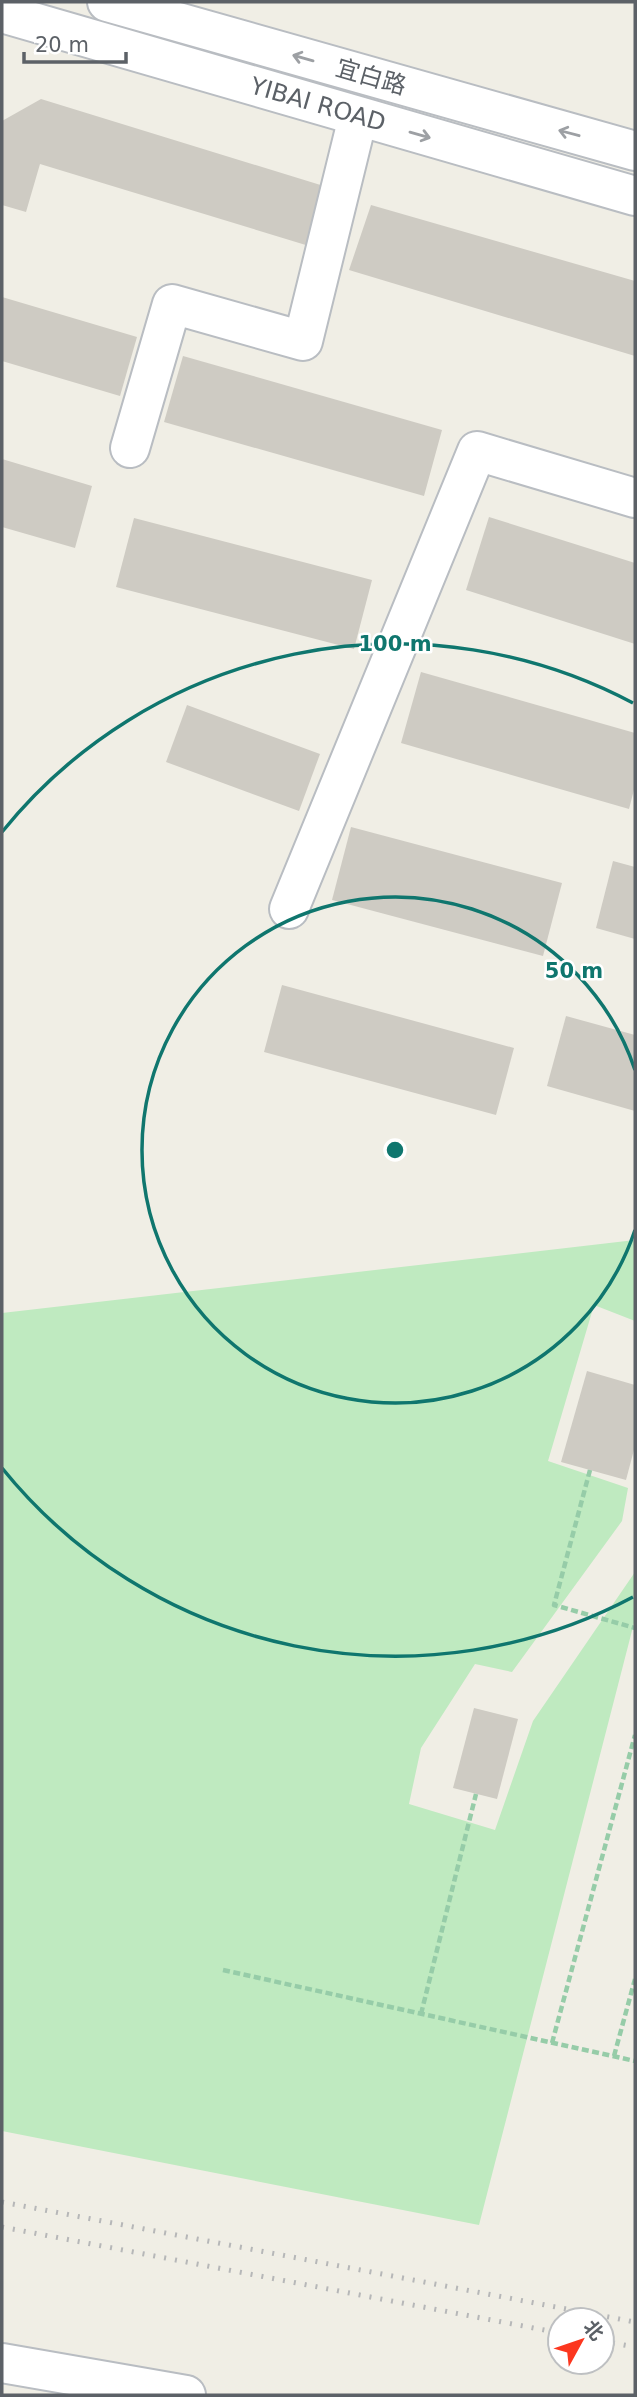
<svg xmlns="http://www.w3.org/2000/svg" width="637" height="2397" font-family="'DejaVu Sans','Noto Sans SC',sans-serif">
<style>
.green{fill:#bfeac0}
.building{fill:#cecbc3}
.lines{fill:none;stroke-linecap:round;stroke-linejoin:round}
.minor-casing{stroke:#b9bdc2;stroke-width:42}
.path{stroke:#96cca8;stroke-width:4.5;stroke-dasharray:7 3.5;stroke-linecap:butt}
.minor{stroke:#fff;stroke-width:38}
.rail{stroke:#b6b7b8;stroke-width:5;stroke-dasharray:2 9;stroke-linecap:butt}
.oneway{stroke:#9da0a4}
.ring{fill:none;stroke:#0f766e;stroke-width:3.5}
.labels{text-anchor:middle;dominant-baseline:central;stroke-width:5;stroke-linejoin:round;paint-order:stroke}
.street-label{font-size:24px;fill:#5c6167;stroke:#fff}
.centre{fill:#0f766e;stroke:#fff;stroke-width:3.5}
.ring-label{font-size:21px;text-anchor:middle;font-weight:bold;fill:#0f766e;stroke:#fff;stroke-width:5;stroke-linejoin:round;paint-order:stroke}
</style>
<rect width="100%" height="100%" fill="#f0eee5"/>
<!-- green -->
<path class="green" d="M635,1240V1321L594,1305L548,1461L628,1488L622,1521L512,1672L475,1664L421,1748L409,1804L495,1830L533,1721L635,1572V1619L479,2225L2,2131V1313Z"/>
<!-- building -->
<g class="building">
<path d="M41,99L327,187L309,246L40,164L26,212L2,205V121Z"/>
<path d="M371,205L635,281V356L349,270Z"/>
<path d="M2,297L137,337L120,396L2,361Z"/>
<path d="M183,356L442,430L424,496L164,422Z"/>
<path d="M2,459L92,486L75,548L2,527Z"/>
<path d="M489,517L635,563V644L466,590Z"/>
<path d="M134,518L372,580L354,649L116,587Z"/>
<path d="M421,672L635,733V786L629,809L401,743Z"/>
<path d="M187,705L320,754L299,811L166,762Z"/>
<path d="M351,827L562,883L543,956L332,900Z"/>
<path d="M613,861L635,867V939L596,928Z"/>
<path d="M282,985L514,1048L496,1115L264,1052Z"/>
<path d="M566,1016L635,1035V1111L547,1086Z"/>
<path d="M587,1371L635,1385V1446L626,1480L561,1462Z"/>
<path d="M474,1708L518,1719L497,1799L453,1788Z"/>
</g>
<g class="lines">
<!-- minor casing -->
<g class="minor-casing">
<g id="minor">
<path d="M107,2L635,151"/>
<path id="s1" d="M2,13L635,196"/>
<path d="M130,448L172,304L303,341L358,117"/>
<path d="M289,909L477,451L635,498"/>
<path d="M2,2363L186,2395"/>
</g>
</g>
<!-- path -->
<g class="path">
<path d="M590,1470L554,1605L635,1628"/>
<path d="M223,1970L635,2061"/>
<path d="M421,2014L476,1794"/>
<path d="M552,2043L635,1735"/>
<path d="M614,2056L635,1979"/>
</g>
<!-- minor -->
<use href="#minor" class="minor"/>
<!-- rail -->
<g class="rail">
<path d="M2,2202L635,2322"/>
<path d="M2,2227L560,2333"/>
<path d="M602,2341L635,2347"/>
</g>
</g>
<!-- one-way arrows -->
<defs><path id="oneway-shaft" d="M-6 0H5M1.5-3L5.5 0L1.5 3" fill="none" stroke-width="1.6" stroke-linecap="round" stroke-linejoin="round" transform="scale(1.75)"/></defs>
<g class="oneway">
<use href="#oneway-shaft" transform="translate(303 58) rotate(-164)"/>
<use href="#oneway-shaft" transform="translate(569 133) rotate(-165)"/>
<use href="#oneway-shaft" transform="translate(420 135) rotate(16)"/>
</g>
<!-- distance rings -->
<g class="ring">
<path d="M635 1230A253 253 0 1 1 635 1070"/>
<path d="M633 1597A506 506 0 0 1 2 1468M2 832A506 506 0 0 1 633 703"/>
</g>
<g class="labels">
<!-- street labels -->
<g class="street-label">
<text transform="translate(371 77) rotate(16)">宜白路</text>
<text stroke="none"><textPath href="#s1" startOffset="329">YIBAI ROAD</textPath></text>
</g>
</g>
<circle cx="395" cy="1150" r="10" class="centre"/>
<g class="ring-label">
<text x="395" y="651">100 m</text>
<text x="574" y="978">50 m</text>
</g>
<!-- border -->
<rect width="637" height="2397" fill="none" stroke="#5c6167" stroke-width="7"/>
<!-- north arrow -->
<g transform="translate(581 2341) rotate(50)"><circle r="33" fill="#ffffff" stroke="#bec0c2" stroke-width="2"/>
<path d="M0-5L12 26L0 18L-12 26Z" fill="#fc371f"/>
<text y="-10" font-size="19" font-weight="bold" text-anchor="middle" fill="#5c6167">北</text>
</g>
<!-- scale -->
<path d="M24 52v10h102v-10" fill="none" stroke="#5c6167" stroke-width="3.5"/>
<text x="35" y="52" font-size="21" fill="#5c6167" stroke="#ffffff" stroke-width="5" paint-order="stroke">20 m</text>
</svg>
